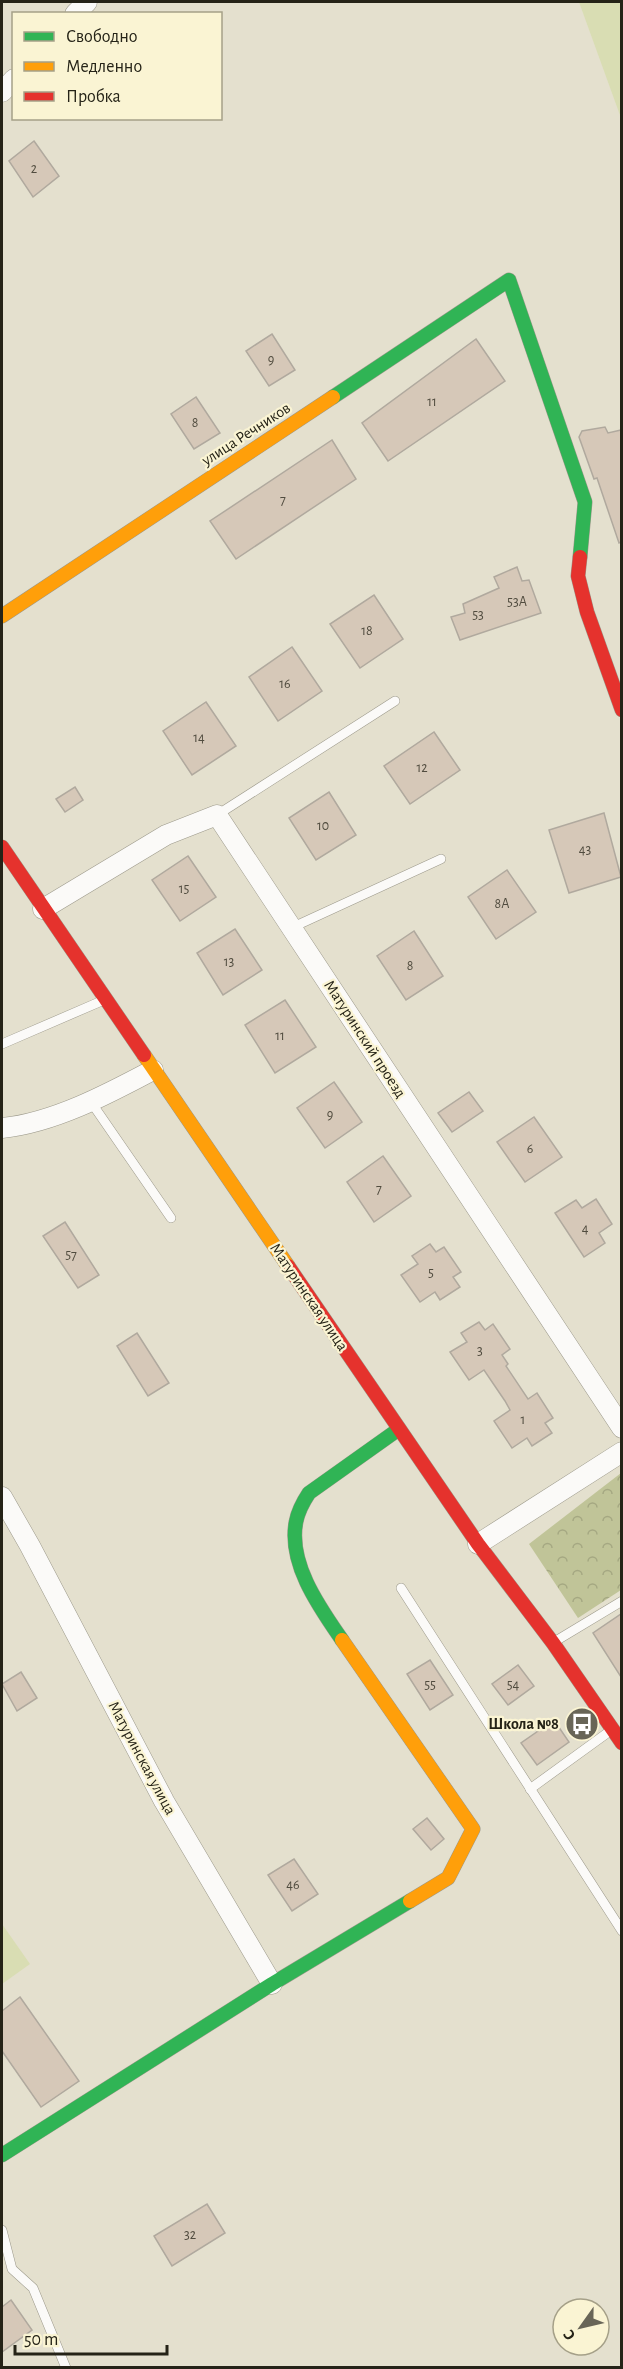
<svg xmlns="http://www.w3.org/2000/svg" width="623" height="2369" font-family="'Alegreya Sans',sans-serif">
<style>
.grass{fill:#d9ddb3}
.forest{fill:url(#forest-crowns)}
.building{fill:#d6c8b8;stroke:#b0a99e;stroke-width:1.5}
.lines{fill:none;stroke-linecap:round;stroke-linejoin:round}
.lane-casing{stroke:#9c998b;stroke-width:10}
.street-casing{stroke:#9c998b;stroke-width:21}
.fast-casing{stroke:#9c998b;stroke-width:15}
.slow-casing{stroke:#9c998b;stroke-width:15}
.jam-casing{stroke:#9c998b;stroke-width:15}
.lane{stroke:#fbfaf8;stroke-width:9}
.street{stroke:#fbfaf8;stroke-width:20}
.fast{stroke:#30b455;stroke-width:14}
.slow{stroke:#ff9f0a;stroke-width:14}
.jam{stroke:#e5322d;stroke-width:14}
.labels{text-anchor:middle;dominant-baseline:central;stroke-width:4.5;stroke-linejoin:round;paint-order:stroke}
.number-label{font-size:14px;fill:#514c3f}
.street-label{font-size:16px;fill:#252317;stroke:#faf4d3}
.poi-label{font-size:16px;font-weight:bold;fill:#252317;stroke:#faf4d3;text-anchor:end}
</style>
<defs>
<pattern id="forest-crowns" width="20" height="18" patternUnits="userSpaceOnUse" patternTransform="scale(1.5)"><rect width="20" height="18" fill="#c0c498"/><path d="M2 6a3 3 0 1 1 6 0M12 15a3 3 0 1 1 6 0" fill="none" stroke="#a5a882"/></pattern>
</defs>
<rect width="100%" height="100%" fill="#e4e0ce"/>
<!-- grass -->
<g class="grass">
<path d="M579,2H621V118Z"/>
<path d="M2,1924L30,1964L2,1984Z"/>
</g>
<!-- forest -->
<path class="forest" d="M621,1473V1590L578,1618L529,1544Z"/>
<!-- building -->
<g class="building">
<path d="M34,141L59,176L33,197L9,161Z"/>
<path d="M272,334L295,370L269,386L246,351Z"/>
<path d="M476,339L505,381L388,461L362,423Z"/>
<path d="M196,397L220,433L194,449L171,414Z"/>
<path d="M605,427L608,433L621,430V542L619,543L597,478L594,479L579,437L582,431Z"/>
<path d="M332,440L356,479L236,559L210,521Z"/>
<path d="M517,567L522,581L529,580L541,613L460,640L451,617L465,613L463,604L499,588L494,577Z"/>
<path d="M374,595L403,639L360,668L330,624Z"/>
<path d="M292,647L322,691L278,721L249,677Z"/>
<path d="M206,702L236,746L192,775L163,731Z"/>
<path d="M434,732L460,770L410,804L384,766Z"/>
<path d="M75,787L83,800L65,812L56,799Z"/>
<path d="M329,792L356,835L316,860L289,818Z"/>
<path d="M604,813L621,877L569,893L549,830Z"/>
<path d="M188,856L216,897L180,921L152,880Z"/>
<path d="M507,870L536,912L496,939L468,897Z"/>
<path d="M235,929L262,970L223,995L197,953Z"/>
<path d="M414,931L443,976L406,1000L377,956Z"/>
<path d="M285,1000L316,1047L275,1073L245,1025Z"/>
<path d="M334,1082L362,1122L325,1148L297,1108Z"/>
<path d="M469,1092L483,1111L452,1132L438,1113Z"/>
<path d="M534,1117L562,1157L525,1182L497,1142Z"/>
<path d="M383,1156L411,1196L374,1222L347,1182Z"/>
<path d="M596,1199L612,1224L599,1233L605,1243L584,1257L555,1213L576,1200L582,1208Z"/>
<path d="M65,1222L99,1275L78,1288L43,1236Z"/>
<path d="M430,1244L436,1252L444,1247L461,1272L453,1277L460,1287L440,1300L435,1292L420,1302L401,1275L418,1264L412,1256Z"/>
<path d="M479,1322L485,1330L493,1324L510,1349L502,1355L508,1364L506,1366L528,1399L537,1393L553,1418L545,1423L552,1433L532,1446L527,1438L512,1448L494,1421L510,1410L505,1401L484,1370L469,1380L450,1352L467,1342L461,1333Z"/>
<path d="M137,1333L169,1383L148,1396L117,1346Z"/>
<path d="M621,1614V1677L593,1633Z"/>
<path d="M430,1660L453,1695L430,1710L407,1674Z"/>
<path d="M518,1665L534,1686L508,1705L492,1684Z"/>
<path d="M21,1672L37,1698L17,1711L2,1684Z"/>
<path d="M554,1720L569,1742L537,1765L521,1743Z"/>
<path d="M427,1818L444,1839L431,1850L413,1829Z"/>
<path d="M294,1859L318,1894L292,1911L268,1875Z"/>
<path d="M20,1997L79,2081L41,2107L2,2051V2011Z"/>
<path d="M207,2204L225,2233L172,2266L154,2236Z"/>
<path d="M11,2300L32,2330L2,2352V2307Z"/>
</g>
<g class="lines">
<!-- lane casing -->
<g class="lane-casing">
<g id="lane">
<path d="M217,815L395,701"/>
<path d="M291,928L441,859"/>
<path d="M2,1044L104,1000"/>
<path d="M91,1102L171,1218"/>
<path d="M401,1588L622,1931"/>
<path d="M554,1642L622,1601"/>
<path d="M530,1789L610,1731"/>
<path d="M2,2230L12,2269L33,2288L66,2368"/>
</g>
</g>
<!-- street casing -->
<g class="street-casing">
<g id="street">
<path d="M75,14L87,2"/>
<path d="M2,92L14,79"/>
<path d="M43,909L166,835L217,815L622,1428"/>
<path d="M2,1128C53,1123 108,1094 153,1070"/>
<path d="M2,1497L30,1546L164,1801L272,1984"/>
<path d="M478,1544L622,1452"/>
</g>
</g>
<!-- fast casing -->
<g class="fast-casing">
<g id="fast">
<path d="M333,397L509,280L585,502L580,557"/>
<path d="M342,1640C320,1608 288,1564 296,1522C298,1511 303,1502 309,1493L399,1429"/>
<path d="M2,2155L272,1984L410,1901"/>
</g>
</g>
<!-- slow casing -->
<g class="slow-casing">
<g id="slow">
<path d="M2,616L333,397"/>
<path d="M144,1055L288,1266"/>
<path d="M342,1640L473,1829L448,1878L410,1901"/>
</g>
</g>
<!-- jam casing -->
<g class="jam-casing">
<g id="jam">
<path d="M580,557L578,576L587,612L622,710"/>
<path d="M2,847L144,1055"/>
<path d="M288,1266L478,1544L553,1643L622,1743"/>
</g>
</g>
<!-- lane -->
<use href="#lane" class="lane"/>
<!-- street -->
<use href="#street" class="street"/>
<!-- fast -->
<use href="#fast" class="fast"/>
<!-- slow -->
<use href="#slow" class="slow"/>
<!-- jam -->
<use href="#jam" class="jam"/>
</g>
<!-- icons -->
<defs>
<g id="bus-disc" transform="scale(1.725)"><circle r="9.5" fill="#686557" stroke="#faf4d3"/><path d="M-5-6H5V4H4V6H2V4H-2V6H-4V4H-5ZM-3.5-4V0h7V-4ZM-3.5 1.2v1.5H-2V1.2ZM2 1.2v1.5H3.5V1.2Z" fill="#fff"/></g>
</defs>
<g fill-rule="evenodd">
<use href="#bus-disc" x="582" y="1724"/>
</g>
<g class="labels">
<!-- number labels -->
<g class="number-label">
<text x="34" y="169">2</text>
<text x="271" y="360">9</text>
<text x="432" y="402">11</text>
<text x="195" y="423">8</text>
<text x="283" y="500">7</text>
<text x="517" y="602">53А</text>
<text x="478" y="615">53</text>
<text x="367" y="631">18</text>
<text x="285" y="684">16</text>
<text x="199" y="738">14</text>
<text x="422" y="768">12</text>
<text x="323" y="826">10</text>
<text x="585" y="850">43</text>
<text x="184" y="889">15</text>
<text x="502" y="904">8А</text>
<text x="229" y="962">13</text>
<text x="410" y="966">8</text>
<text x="280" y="1036">11</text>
<text x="330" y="1115">9</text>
<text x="530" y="1149">6</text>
<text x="379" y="1189">7</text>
<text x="585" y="1229">4</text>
<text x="71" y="1255">57</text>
<text x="431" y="1273">5</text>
<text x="480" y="1351">3</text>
<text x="523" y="1420">1</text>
<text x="430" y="1685">55</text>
<text x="513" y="1685">54</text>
<text x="293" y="1885">46</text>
<text x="190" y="2235">32</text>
</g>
<!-- street labels -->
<g class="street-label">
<text transform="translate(246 434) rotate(-33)">улица Речников</text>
<text transform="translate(365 1039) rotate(57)">Матуринский проезд</text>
<text transform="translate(309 1297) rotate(56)">Матуринская улица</text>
<text transform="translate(142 1758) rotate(62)">Матуринская улица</text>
</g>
<!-- poi labels -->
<g class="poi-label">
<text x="559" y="1724">Школа №8</text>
</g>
</g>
<!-- border -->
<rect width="623" height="2369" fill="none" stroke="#252317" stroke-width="6"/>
<!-- legend -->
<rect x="12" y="12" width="210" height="108" fill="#faf4d3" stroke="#a5a088" stroke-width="1.5"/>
<rect x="24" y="32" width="30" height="9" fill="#30b455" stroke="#a5a088" stroke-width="1.5"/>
<text x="66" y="42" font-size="18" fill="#252317">Свободно</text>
<rect x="24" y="62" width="30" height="9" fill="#ff9f0a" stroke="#a5a088" stroke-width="1.5"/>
<text x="66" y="72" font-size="18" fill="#252317">Медленно</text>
<rect x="24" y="92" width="30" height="9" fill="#e5322d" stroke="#a5a088" stroke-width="1.5"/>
<text x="66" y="102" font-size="18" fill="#252317">Пробка</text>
<!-- north arrow -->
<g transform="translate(581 2327) rotate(236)"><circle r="28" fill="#faf4d3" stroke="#a5a088" stroke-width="1.5"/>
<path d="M0-4.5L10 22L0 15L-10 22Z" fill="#686557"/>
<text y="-9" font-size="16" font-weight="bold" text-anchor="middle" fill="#252317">С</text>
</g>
<!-- scale -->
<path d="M15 2345v9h152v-9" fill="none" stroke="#252317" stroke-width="3"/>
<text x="24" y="2345" font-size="18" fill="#252317" stroke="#faf4d3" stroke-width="4.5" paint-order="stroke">50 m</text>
</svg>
